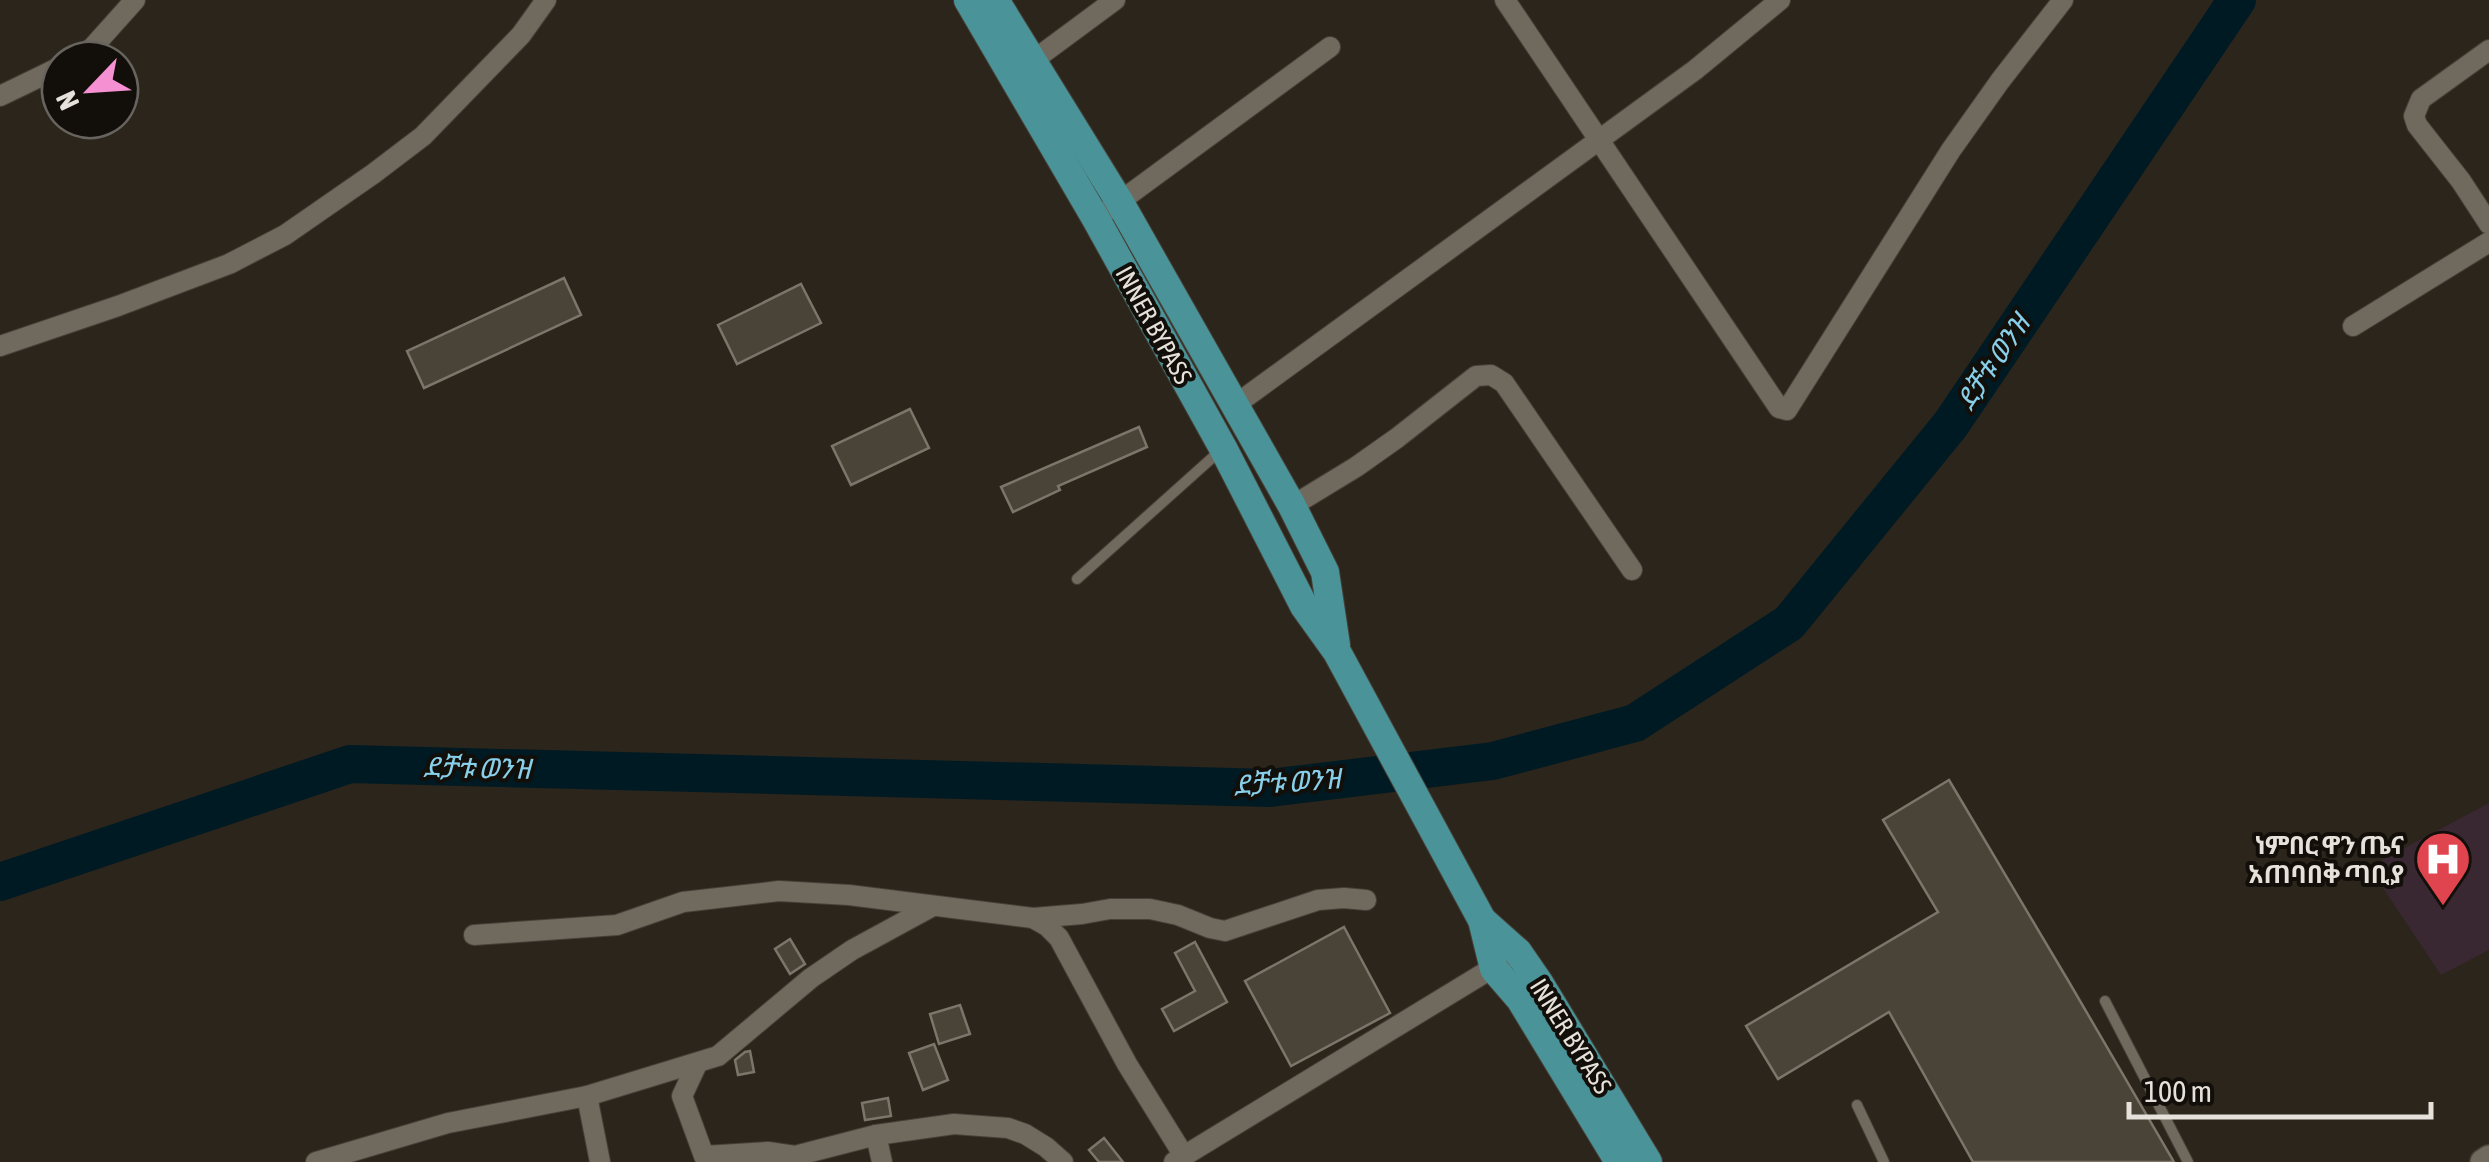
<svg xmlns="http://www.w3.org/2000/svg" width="2489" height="1162" font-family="'Asap Condensed','Noto Sans Ethiopic',sans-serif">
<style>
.medical{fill:#392831}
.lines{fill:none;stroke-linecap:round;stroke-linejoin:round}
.river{stroke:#001a24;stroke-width:38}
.building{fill:#4a4338;stroke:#7c7569;stroke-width:2.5}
.service-casing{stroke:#464138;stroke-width:12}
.minor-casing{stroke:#464138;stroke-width:22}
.tertiary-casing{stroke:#464138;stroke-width:28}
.primary-casing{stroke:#464138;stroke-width:30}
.service{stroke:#70695d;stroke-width:10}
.minor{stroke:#70695d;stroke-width:20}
.tertiary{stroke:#70695d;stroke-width:25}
.primary{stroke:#4a9399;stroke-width:28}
.labels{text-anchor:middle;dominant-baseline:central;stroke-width:8;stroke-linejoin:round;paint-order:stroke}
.street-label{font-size:25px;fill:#e6e2db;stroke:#120f0a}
.poi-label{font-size:25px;font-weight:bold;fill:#e6e2db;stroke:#120f0a;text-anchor:end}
.water-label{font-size:28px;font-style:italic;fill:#88cfe9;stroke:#120f0a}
</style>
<rect width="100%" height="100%" fill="#2b251b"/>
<!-- medical -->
<path class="medical" d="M2489,803V950L2441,975L2369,867Z"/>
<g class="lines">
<!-- river -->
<path class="river" d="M0,882L350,764L1270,788L1493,761L1635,723L1789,623L1951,424L2237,0"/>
</g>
<!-- building -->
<g class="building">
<path d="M564,278L581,315L424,388L407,351Z"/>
<path d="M801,284L821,323L737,364L718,325Z"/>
<path d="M910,409L929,448L851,485L832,446Z"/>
<path d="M1139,427L1147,447L1058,486L1060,490L1013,512L1001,487Z"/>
<path d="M1949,780L2069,982L2174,1162H1973L1889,1012L1778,1079L1746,1026L1938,912L1883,820Z"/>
<path d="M1344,927L1390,1013L1291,1066L1245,981Z"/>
<path d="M790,939L805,964L790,974L775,949Z"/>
<path d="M1195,942L1227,1002L1174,1031L1162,1009L1195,991L1175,953Z"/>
<path d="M960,1005L970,1034L939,1044L930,1014Z"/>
<path d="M934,1044L948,1080L923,1090L909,1053Z"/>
<path d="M750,1051L754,1072L738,1075L735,1060L745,1052Z"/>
<path d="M888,1098L891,1116L865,1120L862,1103Z"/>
<path d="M1104,1138L1123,1162H1099L1089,1150Z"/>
</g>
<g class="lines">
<!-- service casing -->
<g class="service-casing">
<g id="service">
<path d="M1077,579L1222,449"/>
<path d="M2105,1001L2188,1162"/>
<path d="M1857,1105L1884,1162"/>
</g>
</g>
<!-- minor casing -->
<g class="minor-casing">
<g id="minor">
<path d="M1505,0L1779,408L1787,410L1951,150L2000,81L2063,0"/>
<path d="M2489,50L2421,99L2414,116L2417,125L2461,181L2489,224"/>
<path d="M75,60L92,48L135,0"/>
<path d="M1023,68L1115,0"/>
<path d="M0,96L60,67"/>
<path d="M1096,219L1330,47"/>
<path d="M2353,326L2489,242"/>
<path d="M0,346L118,306L229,264L285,235L373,174L423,136L521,35L546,0"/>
<path d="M1235,405L1695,70L1780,0"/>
<path d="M1292,506L1356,467L1397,438L1476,376L1491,375L1504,383L1632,570"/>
<path d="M1033,918L1047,926L1059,938L1127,1064L1184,1156"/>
<path d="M474,935L617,925L683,902L779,891L849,895L1033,918L1082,914L1110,909H1150L1178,915L1210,928L1225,931L1318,900L1344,898L1366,900"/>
<path d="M697,1064L682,1096L704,1156L768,1152L795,1156L876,1135L882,1162"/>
<path d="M587,1096L600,1162"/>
<path d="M876,1135L954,1124L1008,1128L1025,1134L1046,1147L1063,1162"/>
<path d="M316,1162L448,1123L587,1096L718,1056L811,978L852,950L931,907"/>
<path d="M1174,1162L1504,961"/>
</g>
</g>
<!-- tertiary casing -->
<g class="tertiary-casing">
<path id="tertiary" d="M2483,1162L2489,1158"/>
</g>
<!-- primary casing -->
<g class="primary-casing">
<g id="primary">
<path d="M968,0L1096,219L1223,448L1304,606L1337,652L1482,920L1494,969L1520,999L1619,1162"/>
<path d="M995,0L1119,201L1292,506L1325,572L1336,645"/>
<path d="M1482,920L1518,952L1540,984L1648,1162"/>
</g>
</g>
<!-- service -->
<use href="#service" class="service"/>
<!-- minor -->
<use href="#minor" class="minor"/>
<!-- tertiary -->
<use href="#tertiary" class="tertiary"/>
<!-- primary -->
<use href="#primary" class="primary"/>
</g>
<!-- icons -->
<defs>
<g id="hospital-pin" transform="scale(2.875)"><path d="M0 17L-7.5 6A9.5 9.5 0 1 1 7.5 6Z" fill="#e0444e" stroke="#120f0a"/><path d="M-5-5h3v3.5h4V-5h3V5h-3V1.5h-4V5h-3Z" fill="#fff"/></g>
</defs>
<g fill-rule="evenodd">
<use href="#hospital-pin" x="2443" y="859"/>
</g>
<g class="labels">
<!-- street labels -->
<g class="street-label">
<text transform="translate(1154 325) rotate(61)">INNER BYPASS</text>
<text transform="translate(1571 1036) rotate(58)">INNER BYPASS</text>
</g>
<!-- poi labels -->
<g class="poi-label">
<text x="2404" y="845">ነምበር ዋን ጤና<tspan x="2404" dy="29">አጠባበቅ ጣቢያ</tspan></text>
</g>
<!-- water labels -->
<g class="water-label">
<text transform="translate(1993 362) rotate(-56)">ደቻቱ ወንዝ</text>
<text transform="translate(477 768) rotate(1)">ደቻቱ ወንዝ</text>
<text transform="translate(1287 782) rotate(-4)">ደቻቱ ወንዝ</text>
</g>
</g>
<!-- north arrow -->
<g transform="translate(90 90) rotate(245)"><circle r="48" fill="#120f0a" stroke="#67635e" stroke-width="2.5"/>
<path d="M0-8L18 38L0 25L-18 38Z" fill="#f591d2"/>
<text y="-15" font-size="28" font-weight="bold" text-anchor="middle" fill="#e6e2db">N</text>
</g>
<!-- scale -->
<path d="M2129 1102v15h302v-15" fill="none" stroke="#e6e2db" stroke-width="5"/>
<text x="2144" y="1102" font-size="30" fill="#e6e2db" stroke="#120f0a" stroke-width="8" paint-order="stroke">100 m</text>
</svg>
